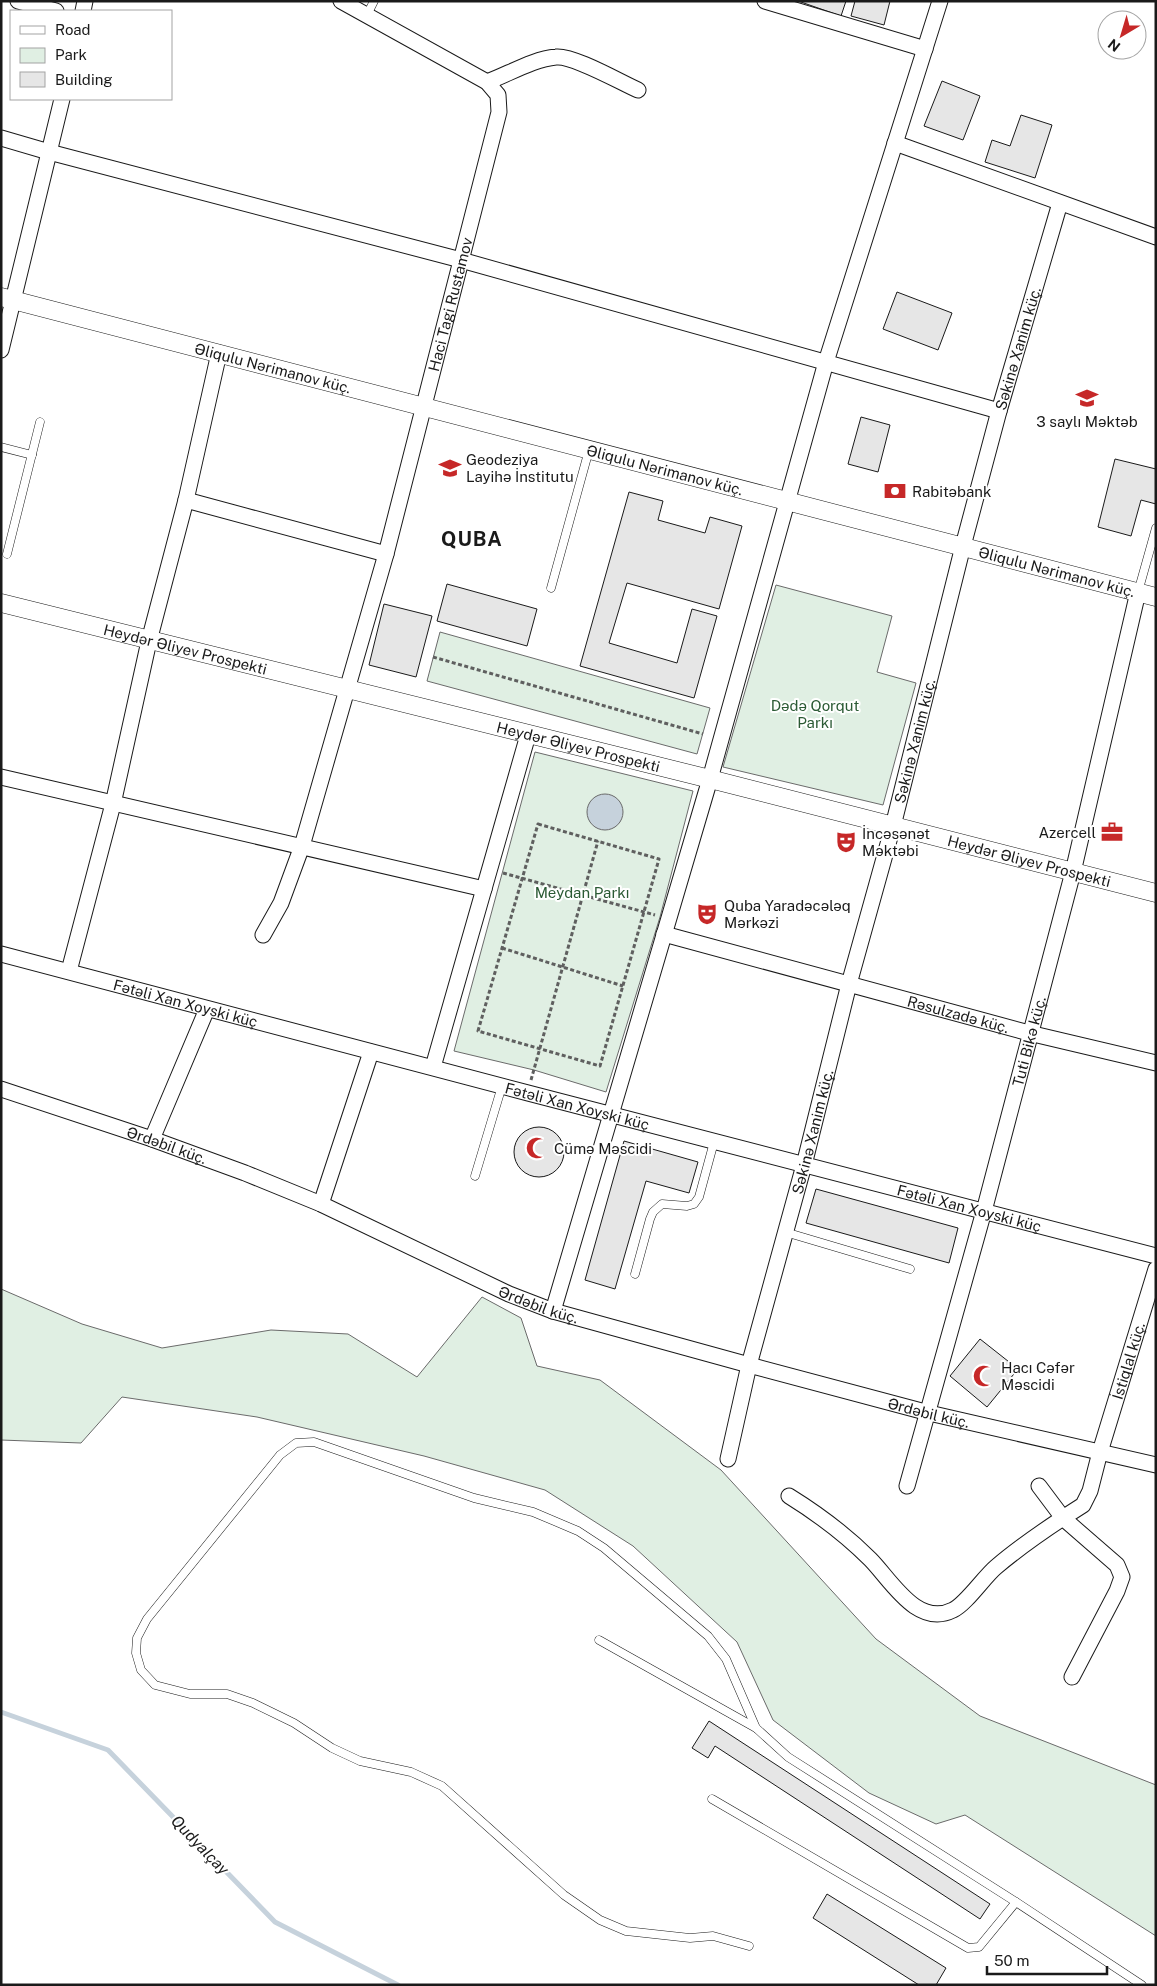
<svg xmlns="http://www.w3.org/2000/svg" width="1157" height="1986" font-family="'Public Sans',sans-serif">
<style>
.green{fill:#e0efe3;stroke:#6a6a6a}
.water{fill:#c6d2dc;stroke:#6a6a6a}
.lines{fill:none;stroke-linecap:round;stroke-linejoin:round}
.stream{stroke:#c6d2dc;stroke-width:5}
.building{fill:#e6e6e6;stroke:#1a1a1a}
.service-casing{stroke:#1a1a1a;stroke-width:9}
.minor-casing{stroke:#1a1a1a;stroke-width:17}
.tertiary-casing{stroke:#1a1a1a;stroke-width:19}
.path{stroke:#5f5f5f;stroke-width:3;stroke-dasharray:4 2.5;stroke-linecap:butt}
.service{stroke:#fff;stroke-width:8}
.minor{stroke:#fff;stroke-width:15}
.tertiary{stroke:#fff;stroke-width:18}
.labels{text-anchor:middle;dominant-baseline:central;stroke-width:4;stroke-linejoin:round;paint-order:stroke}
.street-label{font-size:15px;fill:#1a1a1a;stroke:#fff}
.poi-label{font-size:15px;fill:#1a1a1a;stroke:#fff;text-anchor:start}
.park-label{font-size:15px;fill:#2b5a34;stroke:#fff}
.water-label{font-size:16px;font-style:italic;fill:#1a1a1a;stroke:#fff}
.district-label{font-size:20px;font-weight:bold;letter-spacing:1px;fill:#1a1a1a;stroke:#fff}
</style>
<rect width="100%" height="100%" fill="#fff"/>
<!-- green -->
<g class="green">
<path d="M776,585L892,616L877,672L916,683L883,805L723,767Z"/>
<path d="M440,632L710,708L697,754L427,681Z"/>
<path d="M535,752L693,791L660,917L606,1092L534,1070L454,1051Z"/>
<path d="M1,1289L82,1324L162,1348L271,1330L348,1334L417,1377L482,1297L521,1318L537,1366L600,1380L721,1470L876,1639L980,1716L1156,1785V1936L965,1815L936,1824L869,1793L773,1720L737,1642L633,1546L545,1490L424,1456L257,1417L122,1397L81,1443L1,1440Z"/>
</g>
<!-- water -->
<circle class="water" cx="605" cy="812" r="18"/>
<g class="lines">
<!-- stream -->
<path class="stream" d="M1,1712L108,1750L275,1922L398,1985"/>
</g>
<!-- building -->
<g class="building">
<path d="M798,1H846L841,16Z"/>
<path d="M855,1H890L884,25L851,16Z"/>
<path d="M942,81L980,96L963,140L924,126Z"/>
<path d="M1021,115L1052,125L1035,178L985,162L992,140L1010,146Z"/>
<path d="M897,292L952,313L938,350L883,329Z"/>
<path d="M861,417L890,425L878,472L848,464Z"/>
<path d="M1115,459L1156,469V504L1141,500L1131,536L1098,527Z"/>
<path d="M629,492L663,501L658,520L705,533L710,517L742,526L719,609L627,583L609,643L677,663L692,609L717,616L694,698L580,666Z"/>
<path d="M447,584L537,609L527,646L437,621Z"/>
<path d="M384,604L432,616L416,677L369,665Z"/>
<circle cx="539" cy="1152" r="25"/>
<path d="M624,1141L698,1162L689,1193L646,1181L615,1289L585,1280Z"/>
<path d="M816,1189L958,1228L949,1263L806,1223Z"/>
<path d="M980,1339L1018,1369L987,1407L950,1376Z"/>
<path d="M709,1721L990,1904L980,1919L715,1746L708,1758L692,1748Z"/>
<path d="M827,1894L946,1968L936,1985H919L813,1918Z"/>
</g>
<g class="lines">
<!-- service casing -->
<g class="service-casing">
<g id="service">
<path d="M367,15L374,1"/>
<path d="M1,447L32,455"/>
<path d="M7,554L40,422"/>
<path d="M551,588L589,450"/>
<path d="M1138,592L1156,528"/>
<path d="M475,1176L502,1086"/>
<path d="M785,1232L910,1269"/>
<path d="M635,1274L650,1219L653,1212L662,1204L687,1206L694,1204L699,1197L714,1142"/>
<path d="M599,1640L756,1728"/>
<path d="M712,1799L968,1948L979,1947L1016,1902"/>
<path d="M749,1946L713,1936L690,1938L626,1931L600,1920L564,1895L442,1786L411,1772L360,1761L332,1748L294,1723L253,1703L227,1694H190L155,1685L141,1670L136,1653L137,1638L147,1619L280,1455L296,1443L314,1442L474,1498L533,1512L578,1531L604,1548L708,1636L726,1659L756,1728L788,1757L1016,1902L1142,1985"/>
</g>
</g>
<!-- minor casing -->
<g class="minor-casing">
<g id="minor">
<path d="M18,1L56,11"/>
<path d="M765,1L925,49"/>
<path d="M83,11L85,1"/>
<path d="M487,82C509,74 533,59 556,57C573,55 620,82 638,90"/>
<path d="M1,138L49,152L461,260L999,411"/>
<path d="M895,143L1156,237"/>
<path d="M1,350L62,99"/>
<path d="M186,500L386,554"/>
<path d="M1,777L484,889"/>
<path id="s1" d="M664,934L1029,1033L1156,1063"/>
<path id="s2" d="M263,935L281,903L302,846L386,554L499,112L498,95L487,82L341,1"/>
<path id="s3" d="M1,954L528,1093L1156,1256"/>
<path d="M69,971L113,804L149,641L186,500L219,353"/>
<path d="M433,1067L528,735"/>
<path id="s4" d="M1,1089L152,1139L245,1173L321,1204L509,1294L553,1311L749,1365L929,1413L1156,1465"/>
<path d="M152,1139L207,1009"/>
<path d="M321,1204L371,1052"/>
<path d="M553,1311L710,779L826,362L940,1"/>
<path id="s5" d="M728,1459L749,1365L804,1165L849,984L893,826L963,546L999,411L1060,203"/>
<path id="s6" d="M907,1486L984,1211L1073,872L1138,592"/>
<path d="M1039,1486L1063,1518L1117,1565L1122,1577L1117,1591L1072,1677"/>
<path id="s7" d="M789,1496C818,1514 846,1535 870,1559C891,1580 917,1628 953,1610C966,1604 984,1577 996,1567C1023,1544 1053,1524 1083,1505L1090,1491L1100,1452L1156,1269"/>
</g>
</g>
<!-- tertiary casing -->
<g class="tertiary-casing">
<g id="tertiary">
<path id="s8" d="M1,297L1156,597"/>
<path id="s9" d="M1,603L710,779L1156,893"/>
</g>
</g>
<!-- path -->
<g class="path">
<path d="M433,657L703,734"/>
<path d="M538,824L659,859L600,1066L478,1031Z"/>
<path d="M503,873L655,915"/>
<path d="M502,948L623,986"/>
<path d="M531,1080L598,841"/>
</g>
<!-- service -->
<use href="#service" class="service"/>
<!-- minor -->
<use href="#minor" class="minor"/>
<!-- tertiary -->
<use href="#tertiary" class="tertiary"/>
</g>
<!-- icons -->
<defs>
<g id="school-bare" transform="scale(1.725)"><path d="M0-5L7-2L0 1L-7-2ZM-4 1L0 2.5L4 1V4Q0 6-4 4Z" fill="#c62828" stroke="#fff" stroke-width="2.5" paint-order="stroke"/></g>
<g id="university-bare" transform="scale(1.725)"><path d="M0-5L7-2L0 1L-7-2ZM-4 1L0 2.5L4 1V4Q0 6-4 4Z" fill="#c62828" stroke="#fff" stroke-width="2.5" paint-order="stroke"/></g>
<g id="bank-bare" transform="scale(1.725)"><path d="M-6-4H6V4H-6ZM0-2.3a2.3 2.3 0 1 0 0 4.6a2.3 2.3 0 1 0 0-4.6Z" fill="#c62828" stroke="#fff" stroke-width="2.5" paint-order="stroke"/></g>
<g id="office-bare" transform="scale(1.725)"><path d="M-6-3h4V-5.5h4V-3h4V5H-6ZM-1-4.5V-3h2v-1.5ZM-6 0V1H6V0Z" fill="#c62828" stroke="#fff" stroke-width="2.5" paint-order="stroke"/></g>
<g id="theatre-bare" transform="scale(1.725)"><path d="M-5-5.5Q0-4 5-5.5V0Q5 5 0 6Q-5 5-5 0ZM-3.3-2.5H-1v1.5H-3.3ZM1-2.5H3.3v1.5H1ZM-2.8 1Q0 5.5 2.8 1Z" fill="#c62828" stroke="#fff" stroke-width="2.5" paint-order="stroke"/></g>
<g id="mosque-bare" transform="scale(1.725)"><path d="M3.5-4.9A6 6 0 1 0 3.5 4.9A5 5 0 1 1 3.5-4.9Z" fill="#c62828" stroke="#fff" stroke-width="2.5" paint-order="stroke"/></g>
</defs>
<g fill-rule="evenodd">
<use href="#school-bare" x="1087" y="398"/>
<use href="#university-bare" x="450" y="468"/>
<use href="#bank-bare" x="895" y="491"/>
<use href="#office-bare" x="1112" y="832"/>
<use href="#theatre-bare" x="846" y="842"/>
<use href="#theatre-bare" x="707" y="914"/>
<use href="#mosque-bare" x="537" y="1148"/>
<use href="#mosque-bare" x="984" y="1376"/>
</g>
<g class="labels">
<!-- street labels -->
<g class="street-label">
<text stroke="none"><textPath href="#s2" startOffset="659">Haci Tagi Rustamov</textPath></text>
<text stroke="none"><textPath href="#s5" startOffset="1148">Səkinə Xanim küç.</textPath></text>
<text stroke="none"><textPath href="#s8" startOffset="281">Əliqulu Nərimanov küç.</textPath></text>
<text stroke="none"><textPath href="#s8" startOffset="686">Əliqulu Nərimanov küç.</textPath></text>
<text stroke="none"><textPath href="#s8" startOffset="1091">Əliqulu Nərimanov küç.</textPath></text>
<text stroke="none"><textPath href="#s9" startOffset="190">Heydər Əliyev Prospekti</textPath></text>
<text stroke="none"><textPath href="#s5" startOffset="742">Səkinə Xanim küç.</textPath></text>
<text stroke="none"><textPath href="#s9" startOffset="595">Heydər Əliyev Prospekti</textPath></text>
<text stroke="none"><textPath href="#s9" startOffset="1060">Heydər Əliyev Prospekti</textPath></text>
<text stroke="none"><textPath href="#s3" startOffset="191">Fətəli Xan Xoyski küç</textPath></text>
<text stroke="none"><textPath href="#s1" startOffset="305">Rəsulzadə küç.</textPath></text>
<text stroke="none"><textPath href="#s6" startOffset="461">Tuti Bikə küç.</textPath></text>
<text stroke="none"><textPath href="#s3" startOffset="596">Fətəli Xan Xoyski küç</textPath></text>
<text stroke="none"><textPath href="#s5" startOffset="338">Səkinə Xanim küç.</textPath></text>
<text stroke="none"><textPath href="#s4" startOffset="175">Ərdəbil küç.</textPath></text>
<text stroke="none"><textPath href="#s3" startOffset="1001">Fətəli Xan Xoyski küç</textPath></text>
<text stroke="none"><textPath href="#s4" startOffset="580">Ərdəbil küç.</textPath></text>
<text stroke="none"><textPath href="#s7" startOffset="528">İstiqlal küç.</textPath></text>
<text stroke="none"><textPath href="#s4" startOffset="985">Ərdəbil küç.</textPath></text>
</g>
<!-- poi labels -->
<g class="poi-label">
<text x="1087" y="421" text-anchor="middle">3 saylı Məktəb</text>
<text x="466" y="459">Geodeziya<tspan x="466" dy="17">Layihə İnstitutu</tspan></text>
<text x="912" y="491">Rabitəbank</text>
<text x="1096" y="832" text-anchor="end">Azercell</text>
<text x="862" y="833">İncəsənət<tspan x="862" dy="17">Məktəbi</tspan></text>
<text x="724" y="905">Quba Yaradəcələq<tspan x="724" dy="17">Mərkəzi</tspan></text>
<text x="554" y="1148">Cümə Məscidi</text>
<text x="1001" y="1367">Hacı Cəfər<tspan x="1001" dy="17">Məscidi</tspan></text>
</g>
<!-- park labels -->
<g class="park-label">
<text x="815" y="705">Dədə Qorqut<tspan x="815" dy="17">Parkı</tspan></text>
<text x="582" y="892">Meydan Parkı</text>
</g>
<!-- water labels -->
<g class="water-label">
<text transform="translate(200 1845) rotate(46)">Qudyalçay</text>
</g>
<!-- district labels -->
<g class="district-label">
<text x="472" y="539">QUBA</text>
</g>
</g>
<!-- border -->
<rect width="1157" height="1986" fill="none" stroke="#1a1a1a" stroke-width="5"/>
<!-- legend -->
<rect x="10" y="10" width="162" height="90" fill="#ffffff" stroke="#a3a3a3"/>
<rect x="20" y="26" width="25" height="8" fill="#ffffff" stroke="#a3a3a3"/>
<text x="55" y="35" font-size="15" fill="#1a1a1a">Road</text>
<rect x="20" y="48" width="25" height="15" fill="#e0efe3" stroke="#a3a3a3"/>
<text x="55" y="60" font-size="15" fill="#1a1a1a">Park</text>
<rect x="20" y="72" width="25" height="15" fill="#e6e6e6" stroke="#a3a3a3"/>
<text x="55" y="85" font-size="15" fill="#1a1a1a">Building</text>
<!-- north arrow -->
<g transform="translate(1122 35) rotate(218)"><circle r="24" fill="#ffffff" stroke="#a3a3a3"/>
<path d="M0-4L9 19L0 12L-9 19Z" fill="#c62828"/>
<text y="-8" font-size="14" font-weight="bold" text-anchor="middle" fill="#1a1a1a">N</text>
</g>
<!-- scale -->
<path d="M987 1966v8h120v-8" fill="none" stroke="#1a1a1a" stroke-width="2.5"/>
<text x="994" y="1966" font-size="15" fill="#1a1a1a" stroke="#ffffff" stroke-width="4" paint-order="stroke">50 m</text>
</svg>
